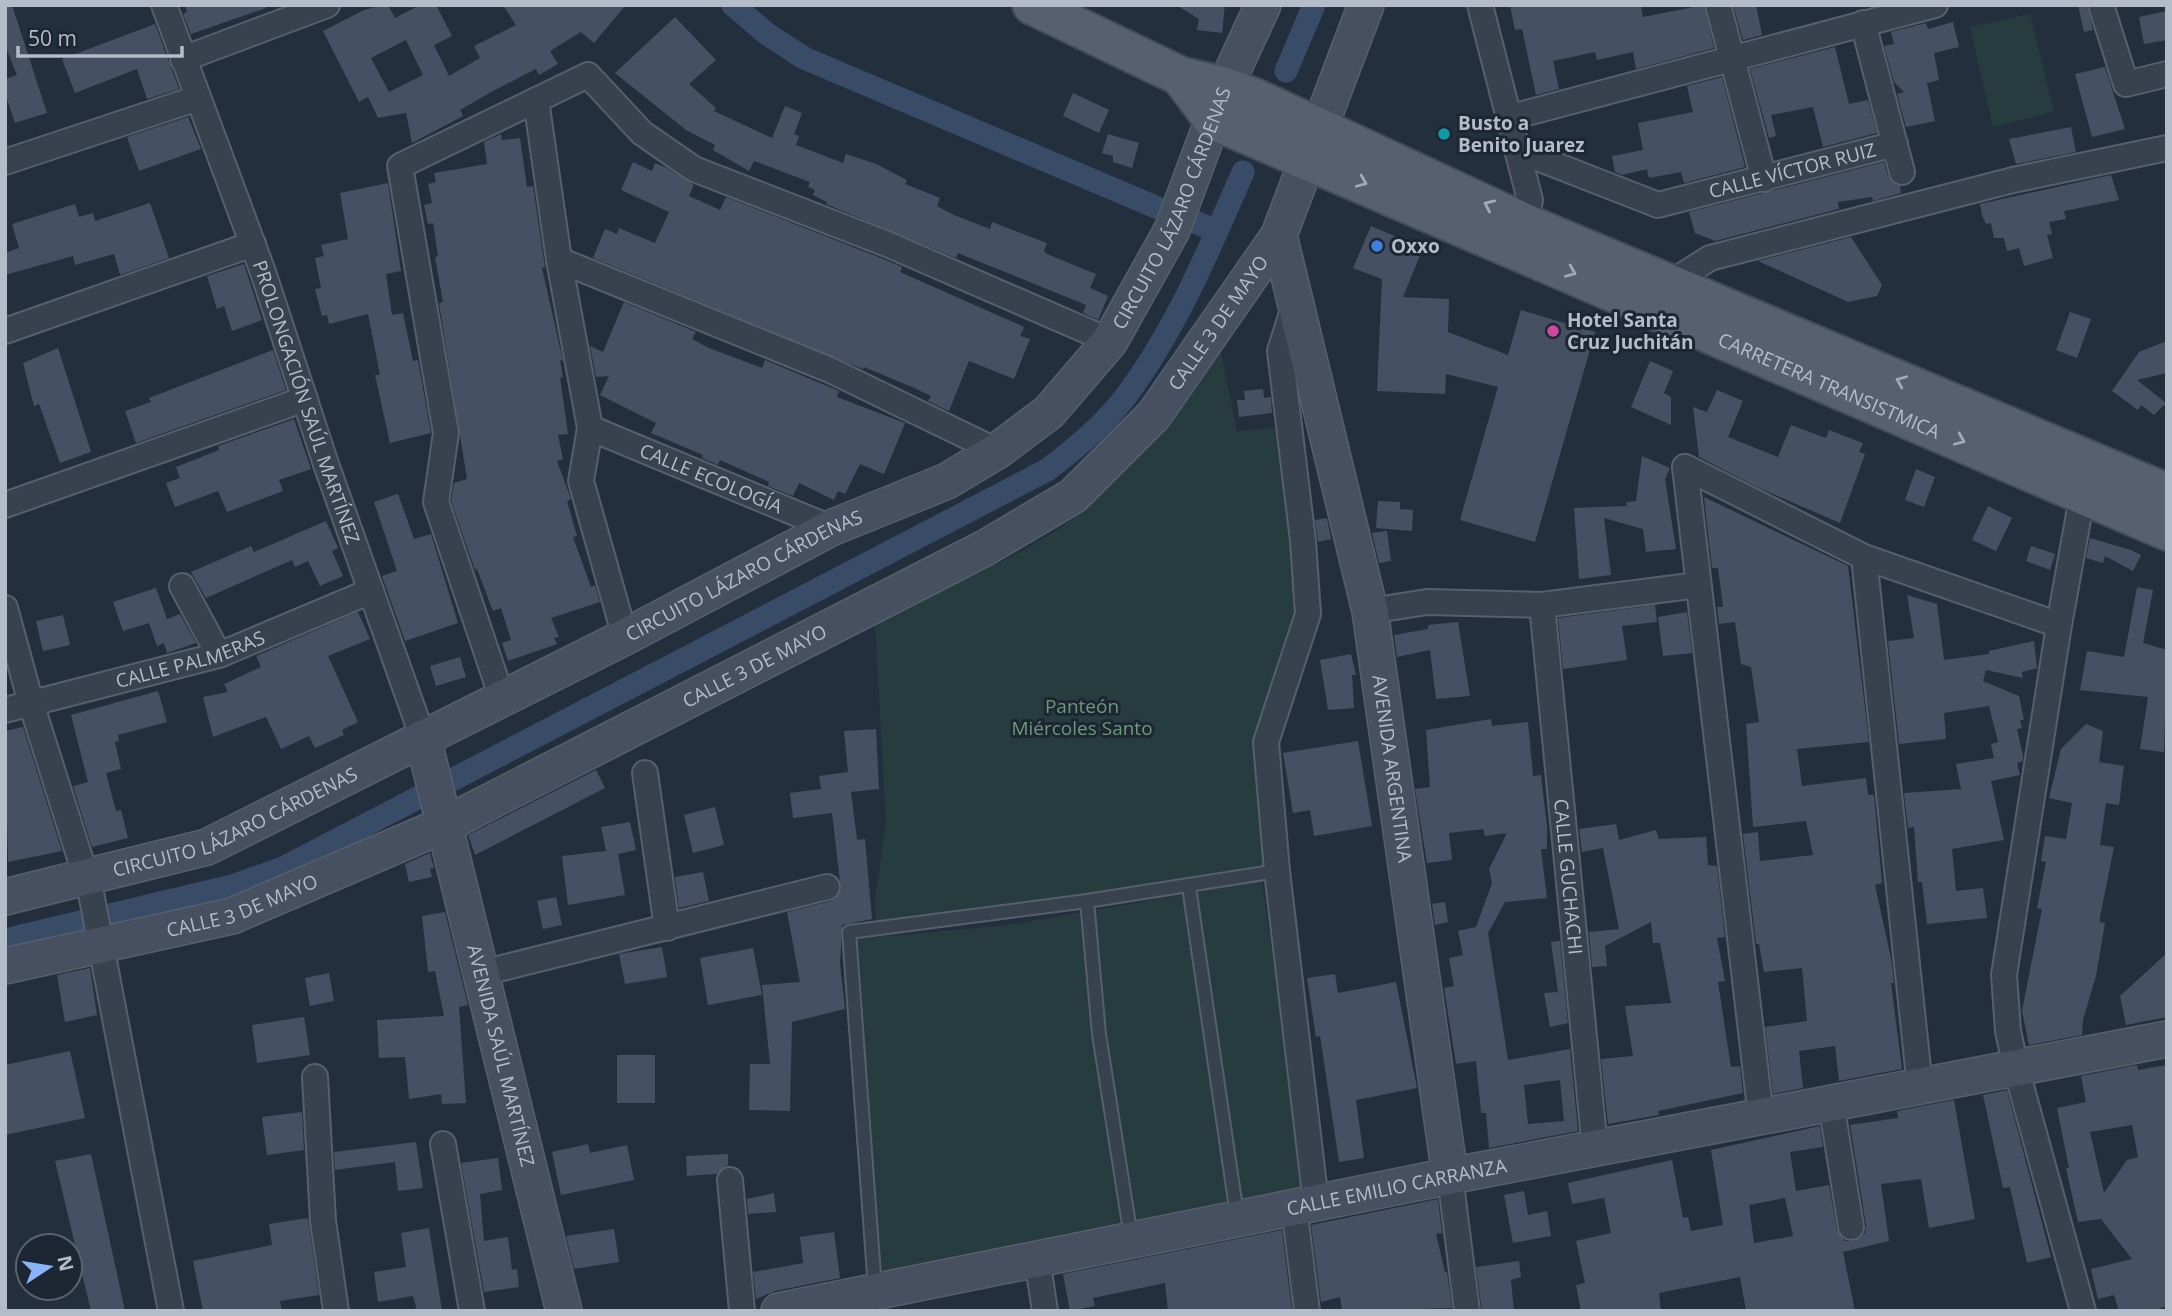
<svg xmlns="http://www.w3.org/2000/svg" width="2172" height="1316" font-family="'Open Sans',sans-serif">
<style>
.green{fill:#263c3f}
.lines{fill:none;stroke-linecap:round;stroke-linejoin:round}
.canal{stroke:#394c67;stroke-width:23}
.building{fill:#455162;fill-rule:evenodd}
.lane-casing{stroke:#565f6c;stroke-width:16}
.street-casing{stroke:#565f6c;stroke-width:28}
.secondary-casing{stroke:#565f6c;stroke-width:38}
.primary-casing{stroke:#414a57;stroke-width:42}
.lane{stroke:#38414e;stroke-width:12}
.street{stroke:#38414e;stroke-width:24}
.secondary{stroke:#465061;stroke-width:35}
.primary{stroke:#56606e;stroke-width:38}
.oneway{stroke:#a1aab7}
.culture-dot{fill:#0f9aa8;stroke:#1d2633;stroke-width:2.5}
.shop-dot{fill:#3f7fe0;stroke:#1d2633;stroke-width:2.5}
.hotel-dot{fill:#d1479c;stroke:#1d2633;stroke-width:2.5}
.labels{text-anchor:middle;dominant-baseline:central;stroke-width:6;stroke-linejoin:round;paint-order:stroke}
.poi-label{font-size:19px;font-weight:bold;fill:#b4bcc9;stroke:#1d2633;text-anchor:start}
.street-label{font-size:19px;fill:#b4bcc9;stroke:#1d2633}
.park-label{font-size:19px;fill:#6b9a76;stroke:#1d2633}
</style>
<rect width="100%" height="100%" fill="#242f3e"/>
<!-- green -->
<g class="green">
<path d="M2030,14L2054,112L1993,127L1970,27Z"/>
<path d="M1221,352L1237,431L1279,427L1295,606L1259,729L1264,865L1133,889L876,923L875,901L886,820L875,624C940,589 1020,559 1078,515C1124,479 1173,401 1209,353Z"/>
<path d="M1262,881L1307,1193L881,1276L856,939L1009,925Z"/>
</g>
<g class="lines">
<!-- canal -->
<g class="canal">
<path d="M733,5L767,34L804,58L1158,208"/>
<path d="M1286,71L1314,5"/>
<path d="M1192,221L1217,231"/>
<path d="M5,940L232,886L283,868L1047,470C1076,448 1104,425 1126,396C1176,329 1210,248 1243,172"/>
</g>
</g>
<!-- building -->
<g class="building">
<path d="M5,5H12L47,113L15,123L5,93V79L17,75L5,45Z"/>
<path d="M185,5H265L266,8L191,34L183,14L187,12Z"/>
<path d="M384,5H388L395,18L420,5H436L452,36L434,45L449,76L480,58L474,46L516,25L503,5H626L594,43L581,32L550,51L558,64L539,75L536,69L493,91L460,110L463,116L412,143L406,113L378,118L368,97L359,102L323,31L364,10ZM406,40L423,75L389,92L371,58Z"/>
<path d="M1176,5H1225L1222,33L1197,30L1199,19Z"/>
<path d="M1510,5H1641L1643,17L1704,5L1714,48L1636,69L1633,52L1597,60L1595,52L1553,61L1559,89L1536,95L1522,29L1515,30Z"/>
<path d="M1733,5H1756L1762,35L1743,40Z"/>
<path d="M2078,5H2087L2093,30L2084,32Z"/>
<path d="M2167,11V40L2144,44L2139,17Z"/>
<path d="M675,17L716,60L689,84L716,108L714,111L772,138L785,106L802,113L794,134L799,136L796,145L843,163L846,154L876,164L907,180L905,184L940,198L937,206L954,215L990,229L992,222L1047,243L1044,251L1047,254L1096,274L1090,288L1108,296L1098,320L1083,313L1086,305L1074,300L958,253L956,258L826,204L827,202L813,195L815,190L808,187L810,182L754,161L749,171L713,150L715,145L686,130L615,73Z"/>
<path d="M1953,22L1959,47L1934,53L1939,80L1927,83L1935,121L1906,127L1897,94L1904,92L1894,82L1884,46L1894,44L1891,32L1926,23L1928,29Z"/>
<path d="M155,24L179,89L147,99L137,69L75,93L62,59Z"/>
<path d="M1835,47L1849,104L1868,100L1877,133L1823,147L1813,107L1771,115L1776,136L1769,138L1750,69Z"/>
<path d="M2105,67L2125,129L2092,137L2075,74Z"/>
<path d="M1722,77L1745,167L1684,183L1681,172L1649,178L1647,169L1622,175L1615,172L1612,156L1643,150L1638,123L1693,112L1687,86Z"/>
<path d="M1073,93L1109,110L1099,133L1063,116Z"/>
<path d="M188,117L201,149L139,171L127,137Z"/>
<path d="M2071,127L2076,152L2016,164L2009,139Z"/>
<path d="M501,134L502,140L520,138L527,187L533,186L545,267L542,268L563,361L560,360L563,378L560,377L568,434L558,435L563,459L557,461L571,499L567,501L577,536L573,537L591,587L595,585L600,602L551,618L559,637L554,638L557,644L508,661L502,643L511,640L501,608L493,611L477,569L475,570L451,501L454,483L467,479L439,303L443,302L435,257L438,256L433,223L428,224L424,205L432,203L428,184L436,182L434,173L487,164L484,142Z"/>
<path d="M1108,134L1139,143L1132,168L1113,162V156L1102,153Z"/>
<path d="M633,162L652,171L655,163L667,168L694,185L689,196L720,210L726,197L881,258L902,267L900,272L1024,327L1020,336L1030,339L1014,379L969,361L949,411L928,401L931,396L912,387L864,367L863,369L593,258L605,229L617,234L619,228L655,243L669,212L621,190Z"/>
<path d="M1884,162L1888,176L1900,186L1901,193L1873,201L1872,197L1838,202L1839,209L1715,241L1695,233L1689,212Z"/>
<path d="M2111,175L2119,200L2064,211L2066,219L2049,222L2052,234L2047,235L2053,258L2024,266L2019,248L2007,251L2004,238H1994L1991,223L1986,224L1982,215L1980,204Z"/>
<path d="M388,183L401,271L386,274L392,315L403,313L413,361L418,360L431,433L390,443L375,375H380L368,314L329,324L327,315L322,316L315,289L321,288L315,258L324,256L321,245L348,239L340,193Z"/>
<path d="M150,203L169,258L120,275L114,254L75,265L73,256L5,275V253L19,248L12,224L75,204L79,217L93,213L95,221Z"/>
<path d="M1371,226L1423,248L1403,297L1449,299L1448,332L1508,355L1521,310L1595,332L1535,542L1460,520L1498,387L1446,374L1445,394L1377,391L1382,279L1353,268Z"/>
<path d="M1851,237L1882,285L1877,296L1848,302L1758,261Z"/>
<path d="M244,264L262,320L232,331L224,306L217,309L207,276Z"/>
<path d="M624,302L696,332L692,339L709,348L762,368L765,360L839,391L837,397L905,423L884,474L860,464L845,494L838,491L834,500L799,483L793,496L768,486L769,482L720,460L718,465L702,458L703,455L651,433L656,423L600,395L609,376L596,377L590,346L603,352Z"/>
<path d="M2070,312L2091,319L2077,358L2056,350Z"/>
<path d="M2167,341V373L2137,380L2166,403L2154,415L2141,405L2138,410L2112,391L2139,352Z"/>
<path d="M58,348L91,452L60,463L39,404L34,406L23,363Z"/>
<path d="M273,350L286,390L136,443L125,411L151,402L149,398Z"/>
<path d="M1650,361L1673,371L1664,393L1671,397V425L1631,407Z"/>
<path d="M1263,389L1264,398L1271,397L1272,413L1239,417L1237,400H1245L1244,391Z"/>
<path d="M1717,390L1743,401L1728,437L1778,457L1791,425L1826,438L1829,430L1863,443L1859,452L1865,454L1840,523L1759,488L1699,457L1693,407L1707,412Z"/>
<path d="M294,419L311,469L279,480L283,491L227,512L218,491L175,507L166,483L180,478L176,467L219,450L218,446Z"/>
<path d="M1642,456L1670,468L1665,479L1676,549L1646,552L1643,529L1604,518L1611,575L1579,579L1574,508L1627,506L1626,502L1636,501Z"/>
<path d="M1916,469L1935,477L1924,507L1905,500Z"/>
<path d="M398,494L414,539L431,534L458,623L405,641L382,576L397,571L374,502Z"/>
<path d="M1704,497L1848,566L1869,742L1797,749L1802,786L1866,778L1868,795H1874L1882,883L1875,885L1892,963L1894,983H1891L1902,1069L1839,1081L1835,1046L1799,1051L1803,1088L1773,1094L1765,1027L1807,1021L1802,968L1764,972L1759,944H1756L1743,834L1758,832L1760,861L1813,855L1806,821L1753,827L1746,724L1759,722L1751,667L1741,664L1735,622L1719,624L1717,607H1723L1718,568H1712Z"/>
<path d="M1378,501L1400,502V509L1413,510L1412,531L1376,528Z"/>
<path d="M1988,506L2012,518L1996,551L1972,540Z"/>
<path d="M1327,518L1331,539L1318,542L1315,520Z"/>
<path d="M326,521L338,548L332,551L343,576L320,586L308,561L295,567L292,560L206,598L191,572L251,546L254,552Z"/>
<path d="M1387,531L1391,561L1379,563L1372,533Z"/>
<path d="M2090,538L2131,550L2141,555L2133,571L2105,556L2103,563L2086,558Z"/>
<path d="M2031,546L2055,554L2050,570L2026,561Z"/>
<path d="M2137,587L2153,590L2143,643L2167,650L2164,752L2140,749L2148,697L2080,690L2087,651L2124,657Z"/>
<path d="M156,588L167,619L180,614L196,643L167,653L164,643L157,646L149,623L123,631L113,602Z"/>
<path d="M1907,595L1937,604L1944,660L1989,654V651L2034,641L2037,668L2022,672L2023,678L1986,670L1983,681L2019,696L2024,720H2020L2022,728L2017,729L2023,756V761L2017,763L2020,775L1991,781L2004,840L1952,849L1956,891L1983,888L1987,918L1927,924L1922,882H1918L1914,827L1908,828L1904,793L1961,789L1956,764L1994,758L1991,744L1998,742L1989,706L1944,713L1946,739L1899,744L1888,641L1914,638Z"/>
<path d="M1655,605L1657,622L1622,626L1627,660L1563,669L1558,618Z"/>
<path d="M358,612L370,639L328,656L358,722L342,730L344,735L315,748L309,736L281,749L266,717L213,737L203,697L228,692L224,684L261,667L256,656Z"/>
<path d="M1687,612L1692,653L1663,656L1658,617Z"/>
<path d="M63,615L70,645L43,651L36,621Z"/>
<path d="M1458,622L1470,696L1436,699L1430,650L1397,657L1394,635L1428,629V625Z"/>
<path d="M1351,654L1356,675H1352L1354,708L1328,710L1320,660Z"/>
<path d="M460,657L466,677L436,686L430,666Z"/>
<path d="M158,691L167,722L118,735L119,741L115,742L121,769L106,773L116,811L121,810L128,838L92,847L73,786L88,782L71,715Z"/>
<path d="M1491,719L1492,726L1528,722L1533,776L1541,775L1547,827V849H1541L1547,898L1505,902L1488,933L1508,1060L1570,1049L1578,1131L1489,1148L1486,1113H1481L1476,1061L1456,1064L1444,988L1454,986L1449,958L1463,955L1458,931L1476,927L1492,883L1489,869L1507,833L1485,836L1483,829L1449,833L1452,860L1427,863L1415,789L1430,787L1426,730ZM1560,1080L1564,1121L1528,1124L1524,1085Z"/>
<path d="M2086,724L2103,731L2099,762L2124,766L2119,805L2106,803L2100,845L2114,847L2099,922L2105,923L2096,976L2083,1020L2082,1035L2029,1045L2022,1011L2042,909L2037,908L2046,862L2041,861L2045,836L2066,839L2072,803L2049,798L2061,749Z"/>
<path d="M23,727L62,851L8,862L5,731Z"/>
<path d="M876,729L879,789L851,792L857,840L865,839L872,919L842,925L840,964L845,1009L792,1022L790,1111L749,1110L750,1064H770L762,985L800,982L787,912L831,901L841,890L832,813L793,818L790,793L821,789L819,776L848,772L844,731Z"/>
<path d="M1358,741L1372,826L1314,836L1310,810L1293,813L1283,753Z"/>
<path d="M596,770L605,788L475,855L468,835Z"/>
<path d="M715,807L724,845L693,853L684,815Z"/>
<path d="M630,822L636,850L618,854L625,895L568,905L562,856L606,851L601,827Z"/>
<path d="M1616,824L1619,840L1656,830L1659,839L1706,837L1708,865L1717,866L1725,937L1717,938L1725,981L1718,982L1723,1015L1731,1067L1740,1066L1743,1093L1658,1111L1659,1115L1608,1124L1601,1059L1633,1056L1625,1006L1671,1003L1660,943H1653L1651,922L1605,946L1607,966L1592,967L1589,932L1619,929L1603,848L1582,852L1579,829Z"/>
<path d="M430,853L434,868L430,869L432,877L409,882L405,864Z"/>
<path d="M703,872L709,901L679,908L675,877Z"/>
<path d="M556,897L562,925L543,929L537,901Z"/>
<path d="M1445,902L1448,922L1435,925L1432,904Z"/>
<path d="M445,912L468,1005L459,1007L466,1103L442,1104L441,1094L409,1099L405,1057L379,1058L377,1020L444,1016L435,971L428,972L422,916Z"/>
<path d="M1560,941L1568,1023L1550,1027L1544,993L1558,992L1551,942Z"/>
<path d="M662,947L667,977L625,984L619,954Z"/>
<path d="M753,948L762,995L708,1005L700,958Z"/>
<path d="M2167,953V1017L2126,1025L2120,996Z"/>
<path d="M90,968L97,1015L65,1022L57,975Z"/>
<path d="M329,973L334,1001L310,1006L305,978Z"/>
<path d="M1335,974L1338,993L1396,982L1417,1088L1356,1100L1364,1158L1339,1162L1320,1036L1316,1037L1307,978Z"/>
<path d="M304,1017L310,1055L257,1063L252,1025Z"/>
<path d="M70,1051L85,1118L5,1135V1065Z"/>
<rect x="617" y="1055" width="38" height="48"/>
<path d="M2137,1065L2138,1070L2167,1065V1306L2152,1311H2119L2114,1295L2098,1299L2091,1269L2132,1259L2101,1219L2078,1222L2066,1168H2069L2057,1108L2086,1102L2081,1076ZM2132,1125L2138,1157L2127,1160L2104,1193L2090,1132Z"/>
<path d="M2007,1090L2051,1257L2027,1263L2010,1187L2003,1188L1983,1095Z"/>
<path d="M1954,1100L1975,1219L1929,1228L1921,1179L1881,1184L1889,1241L1843,1252L1855,1311H1746L1740,1277L1659,1293L1661,1311H1581L1576,1285L1585,1283L1576,1241L1611,1233L1604,1198L1572,1204L1568,1183L1672,1160L1683,1218L1688,1217L1691,1231L1723,1225L1711,1150L1820,1126L1823,1147L1790,1152L1796,1191L1829,1185L1837,1230L1845,1241H1854L1865,1233L1866,1225L1850,1125L1898,1118L1897,1111ZM1785,1198L1793,1236L1754,1243L1749,1205Z"/>
<path d="M302,1112L304,1150L267,1155L262,1117Z"/>
<path d="M416,1142L423,1188L398,1191L395,1162L335,1170L334,1152Z"/>
<path d="M588,1144L590,1153L627,1145L634,1180L561,1195L552,1152Z"/>
<path d="M91,1154L125,1311H91L55,1161Z"/>
<path d="M728,1154V1165L716,1174L687,1176L686,1156Z"/>
<path d="M498,1158L502,1190L480,1194L484,1241L508,1237L512,1270L517,1269L519,1287L484,1292L461,1163Z"/>
<path d="M1524,1191L1528,1215L1547,1211L1551,1236L1513,1243L1504,1195Z"/>
<path d="M774,1193L776,1212L748,1214L747,1199Z"/>
<path d="M1438,1199L1442,1233L1436,1234L1445,1272H1447L1452,1308L1342,1311L1340,1297L1321,1302L1311,1225Z"/>
<path d="M308,1218L319,1295L280,1301L282,1311H203L193,1261L272,1245L269,1224Z"/>
<path d="M429,1228L442,1311H417L413,1296L378,1302L374,1272L406,1267L401,1233Z"/>
<path d="M614,1229L619,1262L574,1269L566,1236Z"/>
<path d="M1282,1230L1292,1311H1168L1165,1283L1093,1298L1095,1306L1070,1311L1063,1274Z"/>
<path d="M834,1232L840,1278L775,1291L756,1299L753,1272L803,1263L800,1237Z"/>
<path d="M1519,1261L1521,1277L1511,1280L1514,1311H1482L1476,1267Z"/>
</g>
<g class="lines">
<!-- lane casing -->
<g class="lane-casing">
<g id="lane">
<path d="M1189,887L1237,1215"/>
<path d="M1087,901L1099,1034L1131,1237"/>
<path d="M875,1289L849,932L1087,901L1277,871"/>
</g>
</g>
<!-- street casing -->
<g class="street-casing">
<g id="street">
<path id="s1" d="M164,5L263,272L326,464L423,738"/>
<path d="M1480,5L1530,200L1523,235"/>
<path d="M1718,5L1764,179"/>
<path d="M2101,5L2126,84L2167,74"/>
<path d="M1863,23L1902,172"/>
<path d="M183,59L327,5"/>
<path d="M536,100L559,260L590,428L581,481L625,637"/>
<path d="M1508,118L1935,5"/>
<path id="s2" d="M1517,150L1658,205L1895,144"/>
<path d="M5,162L198,98"/>
<path d="M559,260L830,370L997,451"/>
<path d="M1669,284L1710,258L2013,180L2167,148"/>
<path d="M1294,307L1280,351L1303,541L1308,614L1266,742L1277,871L1316,1203"/>
<path d="M5,331L253,244"/>
<path id="s3" d="M590,428L831,528"/>
<path d="M1685,467L1761,1117"/>
<path d="M1685,467L1864,557L2059,625"/>
<path d="M5,505L305,399"/>
<path d="M1864,557L1920,1087"/>
<path d="M182,586L219,655"/>
<path id="s4" d="M1542,605L1595,1149"/>
<path d="M5,608L31,703L91,893L171,1311"/>
<path d="M1370,611L1427,602L1542,605L1698,585"/>
<path d="M502,698L436,502L446,433L400,166L588,75L642,133L694,169L887,244L1110,341"/>
<path id="s5" d="M5,710L219,655L371,591"/>
<path d="M645,773L667,928"/>
<path d="M482,973L827,887"/>
<path d="M315,1077L323,1221L336,1311"/>
<path d="M1831,1103L1851,1227"/>
<path d="M443,1144L472,1311"/>
<path d="M1450,1176L1467,1311"/>
<path d="M730,1180L742,1311"/>
<path d="M1294,1207L1307,1311"/>
<path d="M1037,1259L1045,1311"/>
<path d="M2083,1311L2016,1068L2008,1031L2004,975L2059,625L2085,481"/>
</g>
</g>
<!-- secondary casing -->
<g class="secondary-casing">
<g id="secondary">
<path id="s6" d="M1279,235L1370,611L1450,1176"/>
<path id="s7" d="M423,738L564,1311"/>
<path id="s8" d="M5,897L207,847L625,637L831,528L947,481L997,451L1049,412L1110,341L1172,230L1225,87L1263,5"/>
<path id="s9" d="M5,966L232,916L446,824L985,548L1073,496L1154,415L1279,235L1366,5"/>
<path id="s10" d="M779,1311L1450,1176L2167,1039"/>
</g>
</g>
<!-- primary casing -->
<g class="primary-casing">
<g id="primary">
<path d="M1032,5L1180,76L1225,87L1255,98L1527,224L2167,493"/>
<path id="s11" d="M1180,76L1213,120L2167,531"/>
</g>
</g>
<!-- lane -->
<use href="#lane" class="lane"/>
<!-- street -->
<use href="#street" class="street"/>
<!-- secondary -->
<use href="#secondary" class="secondary"/>
<!-- primary -->
<use href="#primary" class="primary"/>
</g>
<!-- one-way arrows -->
<defs><path id="oneway-chevron" d="M-2-3.5L2.5 0L-2 3.5" fill="none" stroke-width="1.6" stroke-linecap="round" stroke-linejoin="round" transform="scale(1.75)"/></defs>
<g class="oneway">
<use href="#oneway-chevron" transform="translate(1362 182) rotate(23)"/>
<use href="#oneway-chevron" transform="translate(1489 205) rotate(-155)"/>
<use href="#oneway-chevron" transform="translate(1571 272) rotate(23)"/>
<use href="#oneway-chevron" transform="translate(1901 381) rotate(-157)"/>
<use href="#oneway-chevron" transform="translate(1960 440) rotate(23)"/>
</g>
<!-- markers -->
<circle class="culture-dot" cx="1444" cy="134" r="7"/>
<circle class="shop-dot" cx="1377" cy="246" r="7"/>
<circle class="hotel-dot" cx="1553" cy="331" r="7"/>
<g class="labels">
<!-- poi labels -->
<g class="poi-label">
<text x="1458" y="123">Busto a<tspan x="1458" dy="22">Benito Juarez</tspan></text>
<text x="1391" y="246">Oxxo</text>
<text x="1567" y="320">Hotel Santa<tspan x="1567" dy="22">Cruz Juchitán</tspan></text>
</g>
<!-- street labels -->
<g class="street-label">
<text stroke="none"><textPath href="#s2" startOffset="290">CALLE VÍCTOR RUIZ</textPath></text>
<text stroke="none"><textPath href="#s8" startOffset="1398">CIRCUITO LÁZARO CÁRDENAS</textPath></text>
<text stroke="none"><textPath href="#s9" startOffset="1400">CALLE 3 DE MAYO</textPath></text>
<text stroke="none"><textPath href="#s11" startOffset="726">CARRETERA TRANSISTMICA</textPath></text>
<text stroke="none"><textPath href="#s1" startOffset="422">PROLONGACIÓN SAÚL MARTÍNEZ</textPath></text>
<text stroke="none"><textPath href="#s3" startOffset="131">CALLE ECOLOGÍA</textPath></text>
<text stroke="none"><textPath href="#s8" startOffset="810">CIRCUITO LÁZARO CÁRDENAS</textPath></text>
<text stroke="none"><textPath href="#s5" startOffset="192">CALLE PALMERAS</textPath></text>
<text stroke="none"><textPath href="#s9" startOffset="812">CALLE 3 DE MAYO</textPath></text>
<text stroke="none"><textPath href="#s6" startOffset="546">AVENIDA ARGENTINA</textPath></text>
<text stroke="none"><textPath href="#s8" startOffset="243">CIRCUITO LÁZARO CÁRDENAS</textPath></text>
<text stroke="none"><textPath href="#s4" startOffset="273">CALLE GUCHACHI</textPath></text>
<text stroke="none"><textPath href="#s9" startOffset="245">CALLE 3 DE MAYO</textPath></text>
<text stroke="none"><textPath href="#s7" startOffset="327">AVENIDA SAÚL MARTÍNEZ</textPath></text>
<text stroke="none"><textPath href="#s10" startOffset="630">CALLE EMILIO CARRANZA</textPath></text>
</g>
<!-- park labels -->
<g class="park-label">
<text x="1082" y="706">Panteón<tspan x="1082" dy="22">Miércoles Santo</tspan></text>
</g>
</g>
<!-- border -->
<rect width="2172" height="1316" fill="none" stroke="#b4bcc9" stroke-width="14"/>
<!-- north arrow -->
<g transform="translate(49 1267) rotate(78)"><circle r="33" fill="#1d2633" stroke="#59626f" stroke-width="2"/>
<path d="M0-5L12 26L0 18L-12 26Z" fill="#8ab4f8"/>
<text y="-10" font-size="19" font-weight="bold" text-anchor="middle" fill="#b4bcc9">N</text>
</g>
<!-- scale -->
<path d="M18 46v10h164v-10" fill="none" stroke="#b4bcc9" stroke-width="3.5"/>
<text x="28" y="46" font-size="21" fill="#b4bcc9" stroke="#1d2633" stroke-width="5" paint-order="stroke">50 m</text>
</svg>
